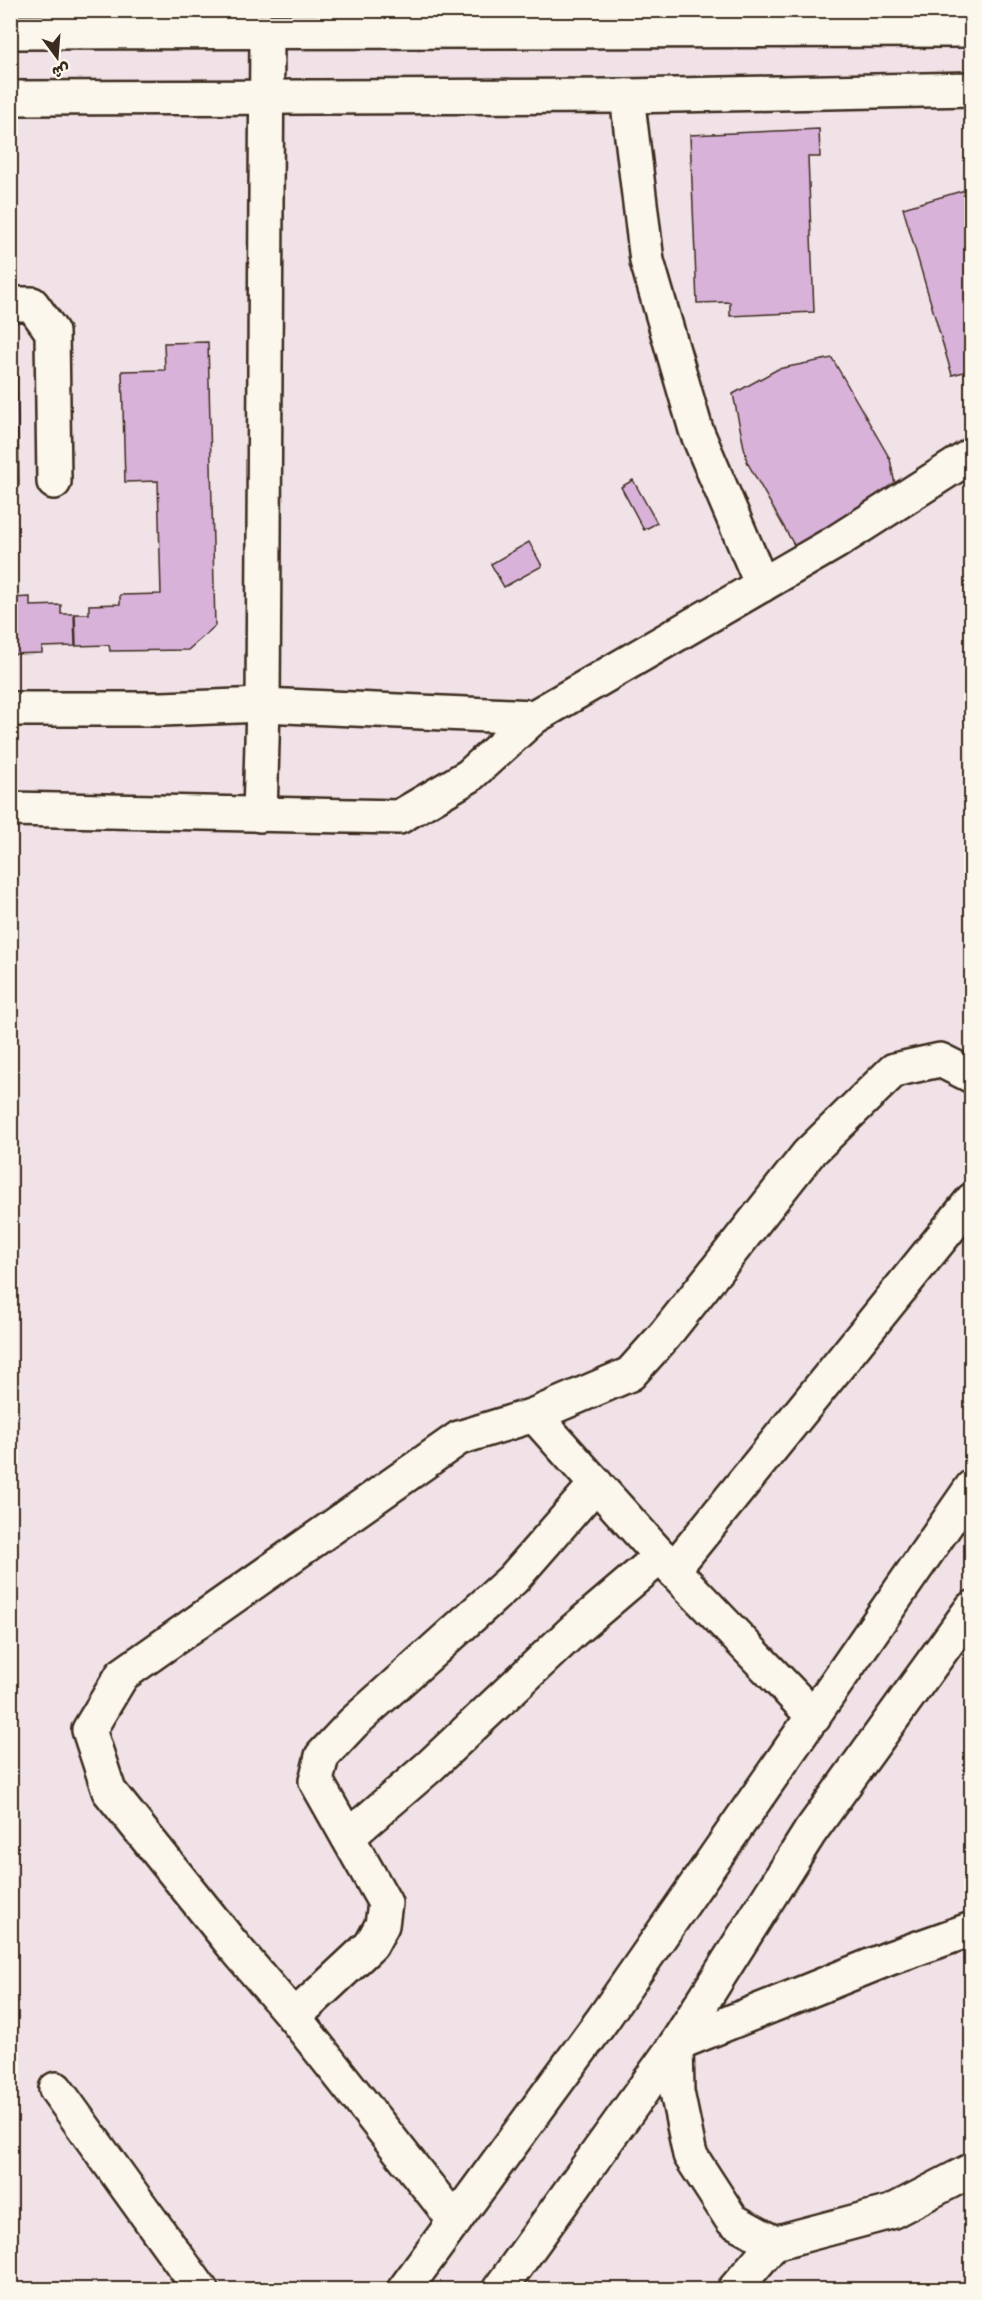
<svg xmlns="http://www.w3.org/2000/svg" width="982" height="2300" font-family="'Indie Flower','Playpen Sans Arabic',sans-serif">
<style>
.building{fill:#d9b2da;stroke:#3b2a1e;stroke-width:1.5}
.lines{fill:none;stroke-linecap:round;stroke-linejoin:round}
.minor-casing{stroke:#3b2a1e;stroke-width:38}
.minor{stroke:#fbf7ec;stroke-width:33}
</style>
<rect width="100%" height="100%" fill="#f1e2e7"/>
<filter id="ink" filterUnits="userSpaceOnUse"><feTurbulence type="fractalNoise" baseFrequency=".0167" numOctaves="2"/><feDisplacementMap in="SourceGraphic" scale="12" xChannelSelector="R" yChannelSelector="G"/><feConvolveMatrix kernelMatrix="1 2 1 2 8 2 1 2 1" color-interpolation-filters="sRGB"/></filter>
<g filter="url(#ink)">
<!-- building -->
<g class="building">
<path d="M819,129L820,157H808L814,312L730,316V302L697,303L690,135Z"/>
<path d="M972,188V370L952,375L903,208Z"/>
<path d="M208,342L215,626L188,650L110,651L109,645L76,646L75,614H89V605L120,604V595L161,594L158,481L125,482L122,371L165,370L164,343Z"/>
<path d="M832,358L890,459L900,510L806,566L747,462L733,394L778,369Z"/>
<path d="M10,374H17L19,485H10Z"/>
<path d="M633,480L657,523L644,530L621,487Z"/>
<path d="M529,542L542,566L504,587L491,564Z"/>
<path d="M30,597V606L61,605V614H74L75,646L42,647V653L10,654V598Z"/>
</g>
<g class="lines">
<!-- minor casing -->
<g class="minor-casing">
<g id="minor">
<path d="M10,32L972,30"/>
<path d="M627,96L647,261L696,430L762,585"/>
<path d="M10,98L627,96L972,89"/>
<path d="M10,304H32L52,332L54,482"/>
<path d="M10,709H163L263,705L534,717"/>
<path d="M10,809L399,817L469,776L534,717L836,542L972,455"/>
<path d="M260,815L263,705L267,31"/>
<path d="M534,1415L673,1570L814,1717"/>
<path d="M673,1570L972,1200"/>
<path d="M972,1608L810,1832L676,2044L677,2092L690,2155L732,2220L774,2243L891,2212L972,2170"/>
<path d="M348,1837L430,1766L573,1631L661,1556"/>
<path d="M294,2017L371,1945L382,1925L385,1903L316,1781L322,1756L353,1723L513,1579L596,1484"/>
<path d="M56,2089L201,2290"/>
<path d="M455,2221L294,2017L232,1944L109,1791L89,1730L122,1675L459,1438L534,1415L630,1374L665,1335L808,1154L894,1070L940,1060L972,1076"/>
<path d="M404,2290L603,2019L972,1487"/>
<path d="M499,2290L676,2044L890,1958L972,1929"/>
<path d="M734,2290L774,2243"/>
</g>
</g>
<!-- minor -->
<use href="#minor" class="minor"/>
</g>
</g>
<!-- margin -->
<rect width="982" height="2300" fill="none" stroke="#fbf7ec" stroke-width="36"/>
<rect x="18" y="18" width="946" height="2264" fill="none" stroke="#3b2a1e" stroke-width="2" filter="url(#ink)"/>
<!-- north arrow -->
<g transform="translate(57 57) rotate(164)" stroke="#fbf7ec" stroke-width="4.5" paint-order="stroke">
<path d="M0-4.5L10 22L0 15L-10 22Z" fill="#3b2a1e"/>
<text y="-9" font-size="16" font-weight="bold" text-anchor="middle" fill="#3b2a1e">ش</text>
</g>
</svg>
